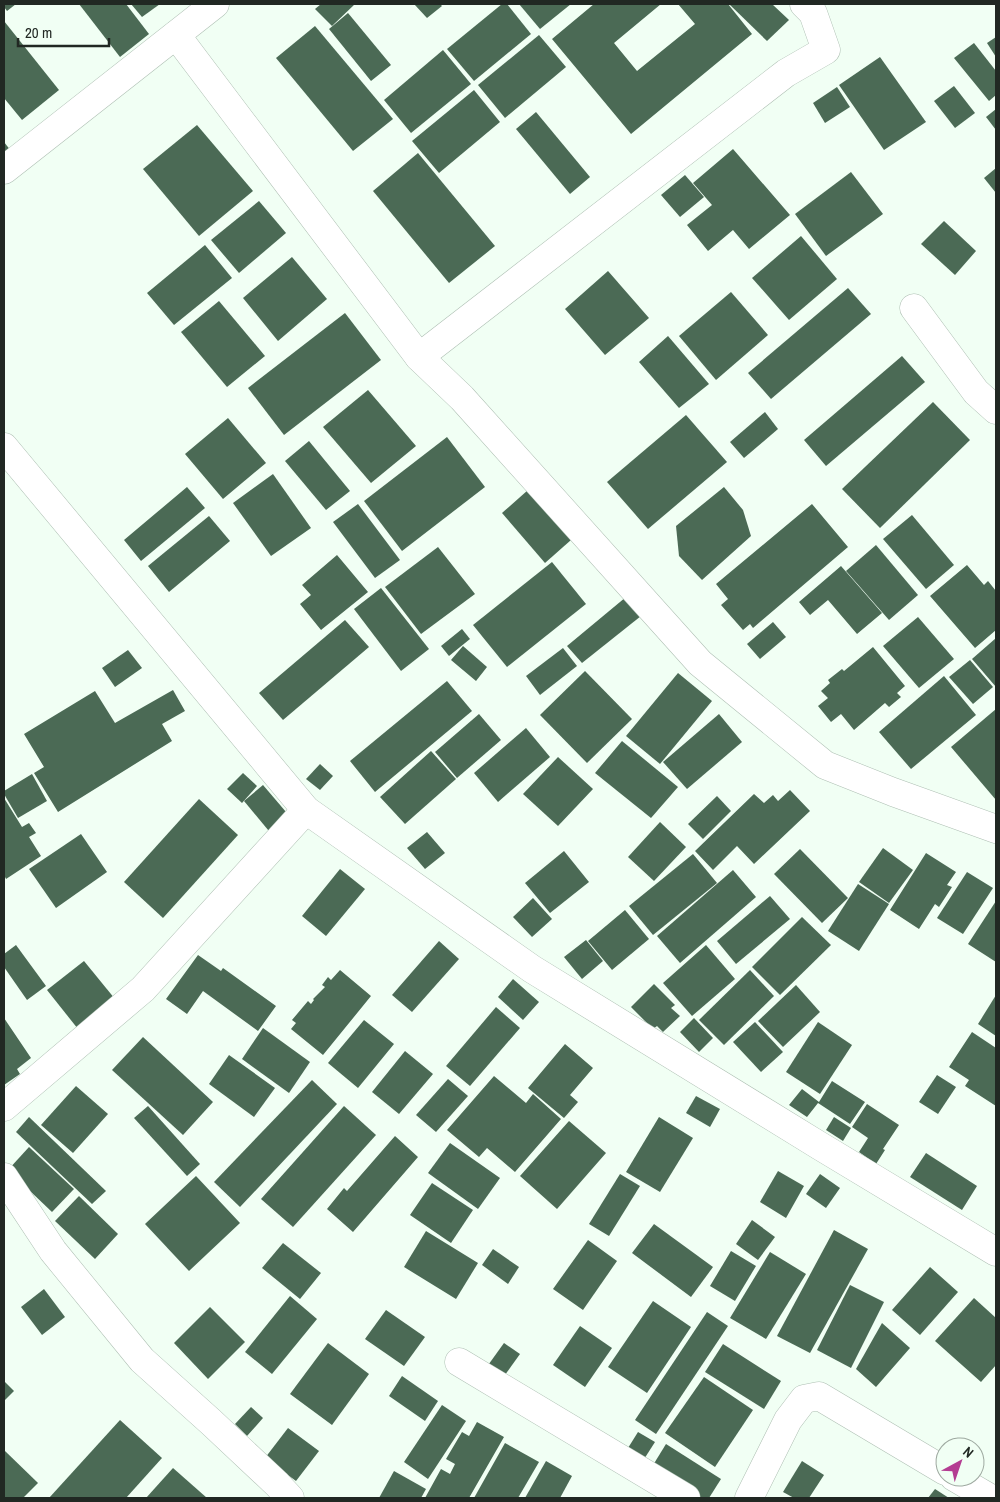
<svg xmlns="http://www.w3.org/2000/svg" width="1000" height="1502" font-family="'Archivo Narrow',sans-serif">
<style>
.building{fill:#4b6a55}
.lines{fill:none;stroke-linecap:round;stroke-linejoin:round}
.minor-casing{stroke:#aebfb3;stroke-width:29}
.minor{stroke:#fff;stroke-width:28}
</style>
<rect width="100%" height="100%" fill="#f1fff4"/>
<!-- building -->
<g class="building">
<path d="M4,4H16L7,11L4,7Z"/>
<path d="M79,4H126L149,34L120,57Z"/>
<path d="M131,4H160L142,17Z"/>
<path d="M321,4H355L332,26L315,9Z"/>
<path d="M414,4H440L442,6L427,18Z"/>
<path d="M502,4H507L531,34L474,81L447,49Z"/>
<path d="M519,4H571L540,29Z"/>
<path d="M594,4H661L614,43L637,71L695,24L678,4H728L752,34L631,134L552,39Z"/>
<path d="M729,4H772L789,20L767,41Z"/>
<path d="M348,13L391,65L371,81L329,29Z"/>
<path d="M4,21L59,90L22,120L4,98Z"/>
<path d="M315,26L393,119L353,151L276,58Z"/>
<path d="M539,35L566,67L505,118L478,85Z"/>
<path d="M996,37V57L987,43Z"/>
<path d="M974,43L996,71V95L989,101L954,58Z"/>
<path d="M443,50L471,84L411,133L384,100Z"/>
<path d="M880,57L926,122L884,150L839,85Z"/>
<path d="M954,86L975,113L955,128L934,101Z"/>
<path d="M837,87L850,107L825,123L813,103Z"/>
<path d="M474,90L500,122L439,173L412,141Z"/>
<path d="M996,109V130L986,117Z"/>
<path d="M536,112L590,177L570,194L516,129Z"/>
<path d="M197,125L253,191L199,236L143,169Z"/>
<path d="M4,142L11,151L4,156Z"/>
<path d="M733,149L790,215L749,249L733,230L708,251L687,225L712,205L693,183Z"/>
<path d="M418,153L495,246L449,283L373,191Z"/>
<path d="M996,168V193L984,178Z"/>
<path d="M851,172L883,214L826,256L795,214Z"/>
<path d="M685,175L704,197L680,217L661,195Z"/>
<path d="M259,201L286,233L239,273L211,240Z"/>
<path d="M944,221L976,251L955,275L921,244Z"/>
<path d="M801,236L837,279L789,320L752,278Z"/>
<path d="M205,245L232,278L174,325L147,293Z"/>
<path d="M292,257L327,299L278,341L243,298Z"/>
<path d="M608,271L649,318L605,355L565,309Z"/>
<path d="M848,288L871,314L771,399L748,373Z"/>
<path d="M731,292L768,335L716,380L679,336Z"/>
<path d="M219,301L265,356L227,387L181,332Z"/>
<path d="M345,313L381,360L284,435L248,388Z"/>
<path d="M668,336L709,384L679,408L639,362Z"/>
<path d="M902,356L925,382L826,466L804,440Z"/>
<path d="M368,390L416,446L371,483L323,427Z"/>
<path d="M933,402L970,440L880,528L842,489Z"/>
<path d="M765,412L778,429L744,458L730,442Z"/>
<path d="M686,415L727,462L648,529L607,482Z"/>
<path d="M228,418L266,463L223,499L185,454Z"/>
<path d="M447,437L485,487L402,551L364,501Z"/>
<path d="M309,441L350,491L326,510L285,461Z"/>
<path d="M273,474L311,528L271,556L233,503Z"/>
<path d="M187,487L205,508L141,561L124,540Z"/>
<path d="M724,487L743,510L751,536L702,580L679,556L676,526Z"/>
<path d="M528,490L571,540L545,563L502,513Z"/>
<path d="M358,504L400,560L375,578L333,522Z"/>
<path d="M812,504L848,547L753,628L750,624L743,630L721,605L728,599L716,584Z"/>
<path d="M912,515L954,565L926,589L883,539Z"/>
<path d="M209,516L230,541L169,592L148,566Z"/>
<path d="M876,545L918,595L889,620L846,571Z"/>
<path d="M438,547L475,594L421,634L385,587Z"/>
<path d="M337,555L368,592L321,630L300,604L311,595L302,585Z"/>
<path d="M552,562L586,604L507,667L473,625Z"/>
<path d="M967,565L984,585L988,581L996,591V630L975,648L930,596Z"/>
<path d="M841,566L882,613L857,634L828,600L810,615L799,602Z"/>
<path d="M381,588L429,649L401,671L354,609Z"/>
<path d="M626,597L641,616L582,663L567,646Z"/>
<path d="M918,617L954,659L919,688L883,646Z"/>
<path d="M345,620L369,647L283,720L259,693Z"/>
<path d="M773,622L786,637L760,659L747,644Z"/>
<path d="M462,629L470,639L449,656L441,646Z"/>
<path d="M996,638V687L972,659Z"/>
<path d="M463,646L487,667L476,681L451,660Z"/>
<path d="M873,647L905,686L897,693L901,697L889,707L885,703L854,730L841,714L831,722L818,706L828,698L821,691L830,683L828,680L842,669L844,671Z"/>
<path d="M563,648L577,666L540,695L526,676Z"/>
<path d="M128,650L142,668L115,687L102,668Z"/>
<path d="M970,660L993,687L973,704L949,677Z"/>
<path d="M585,671L632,719L587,763L540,715Z"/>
<path d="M678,673L712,701L660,764L626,736Z"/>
<path d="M944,676L976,715L911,769L879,732Z"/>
<path d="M447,681L472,711L375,792L350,761Z"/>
<path d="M173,690L185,711L162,724L172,741L58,812L34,773L44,767L24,734L95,691L115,723Z"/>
<path d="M996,709V800L951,747Z"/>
<path d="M479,714L501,740L457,778L435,752Z"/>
<path d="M719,714L742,742L687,789L663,762Z"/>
<path d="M526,728L550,757L498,802L474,773Z"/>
<path d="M622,741L678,787L651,818L595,773Z"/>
<path d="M431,751L456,779L405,824L380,797Z"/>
<path d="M558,757L593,789L558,826L523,794Z"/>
<path d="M320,764L333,776L320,790L306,779Z"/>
<path d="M243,773L257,786L242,803L227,789Z"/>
<path d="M32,774L47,801L18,818L4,794V791Z"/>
<path d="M263,785L298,826L278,842L244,801Z"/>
<path d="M790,790L810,811L754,864L737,846L713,870L695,851L754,794L764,803L773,795L778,801Z"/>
<path d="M717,796L731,811L703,839L688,824Z"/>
<path d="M4,798L22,827L29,823L36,833L29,837L41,856L6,879L4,875Z"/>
<path d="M199,799L238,835L163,918L124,882Z"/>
<path d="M660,822L686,847L654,881L628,857Z"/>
<path d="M427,832L445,853L425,869L407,848Z"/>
<path d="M81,834L107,872L56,908L29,869Z"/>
<path d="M883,848L913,870L889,903L859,882Z"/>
<path d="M800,849L848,898L822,923L774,874Z"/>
<path d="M564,851L589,882L550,913L525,883Z"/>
<path d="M926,853L956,872L947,885L952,887L939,907L935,904L919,929L890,910Z"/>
<path d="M693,854L717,883L653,935L629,906Z"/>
<path d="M340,869L365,889L326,936L302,916Z"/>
<path d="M733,870L756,897L680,963L657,936Z"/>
<path d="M967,872L993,888L963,934L937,918Z"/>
<path d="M858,884L889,904L859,951L828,931Z"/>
<path d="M770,896L790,919L736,964L717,941Z"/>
<path d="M533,898L552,919L532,937L513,917Z"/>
<path d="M996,901V962L968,944Z"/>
<path d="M625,910L649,939L612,970L588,941Z"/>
<path d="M802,917L831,945L780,995L752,967Z"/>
<path d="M586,940L603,961L582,979L564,957Z"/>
<path d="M439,941L459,959L412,1012L392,995Z"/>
<path d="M16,945L46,986L27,1000L4,967V954Z"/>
<path d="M706,945L735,979L692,1016L663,983Z"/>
<path d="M198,955L221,971L223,968L276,1006L258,1031L203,991L187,1014L166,999Z"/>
<path d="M84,961L115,999L78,1029L47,990Z"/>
<path d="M340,970L371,996L323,1055L291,1029L296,1023L292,1020L308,1001L311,1004L314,1000L313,999L325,987L322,985L328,977L331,980Z"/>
<path d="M750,970L774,996L724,1045L699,1020Z"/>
<path d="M513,979L539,1002L523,1020L498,997Z"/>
<path d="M654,984L675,1005L671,1008L680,1016L663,1032L657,1026L653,1029L631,1007Z"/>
<path d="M796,985L820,1012L783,1047L758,1021Z"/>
<path d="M996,995V1036L978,1024Z"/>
<path d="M496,1007L520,1028L470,1086L446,1066Z"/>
<path d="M4,1018L31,1058L17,1069L20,1074L4,1085Z"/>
<path d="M694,1018L713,1038L699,1052L680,1032Z"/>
<path d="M364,1020L394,1044L358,1088L328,1063Z"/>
<path d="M755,1022L783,1052L761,1072L733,1042Z"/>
<path d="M818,1022L852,1045L820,1094L786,1072Z"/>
<path d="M263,1028L310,1062L289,1093L242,1059Z"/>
<path d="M972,1032L996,1048V1106L965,1086L969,1080L949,1067Z"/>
<path d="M143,1037L213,1102L183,1135L112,1070Z"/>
<path d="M565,1044L593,1068L570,1095L578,1102L564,1118L528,1088Z"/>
<path d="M405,1051L433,1074L399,1114L372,1092Z"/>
<path d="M229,1055L275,1088L254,1117L209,1084Z"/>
<path d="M937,1075L956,1087L938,1114L919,1102Z"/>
<path d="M494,1076L526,1103L533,1094L561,1119L515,1172L487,1148L479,1157L447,1130Z"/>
<path d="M448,1079L468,1096L436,1132L416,1115Z"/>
<path d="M312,1080L337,1104L240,1207L214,1182Z"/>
<path d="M832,1081L865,1102L850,1124L818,1103L807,1117L789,1105L802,1089L819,1102Z"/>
<path d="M76,1086L108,1114L73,1153L41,1125Z"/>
<path d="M696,1096L720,1109L710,1127L686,1113Z"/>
<path d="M867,1104L899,1125L883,1149L885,1150L876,1164L859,1152L868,1138L852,1127Z"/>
<path d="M148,1106L200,1164L187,1176L134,1118Z"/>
<path d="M344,1106L376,1135L293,1227L261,1199Z"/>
<path d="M29,1117L106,1191L92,1204L16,1132Z"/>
<path d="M659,1117L693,1138L660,1192L626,1172Z"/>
<path d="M834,1117L851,1128L843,1141L826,1130Z"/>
<path d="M569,1121L606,1153L557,1209L520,1176Z"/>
<path d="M395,1136L418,1157L353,1232L327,1209L344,1188L347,1191Z"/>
<path d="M450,1143L500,1178L478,1209L428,1173Z"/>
<path d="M29,1147L74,1189L52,1212L8,1170Z"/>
<path d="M926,1153L977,1186L962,1210L910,1177Z"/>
<path d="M778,1171L804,1186L786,1218L760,1202Z"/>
<path d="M620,1174L640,1186L609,1236L589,1224Z"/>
<path d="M820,1174L840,1188L826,1208L806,1194Z"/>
<path d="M196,1176L240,1223L189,1271L145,1224Z"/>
<path d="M432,1183L473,1210L451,1243L410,1215Z"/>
<path d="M79,1196L118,1234L95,1259L55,1221Z"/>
<path d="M752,1220L775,1237L758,1260L736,1244Z"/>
<path d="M654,1224L713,1267L691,1297L632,1253Z"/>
<path d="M834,1230L868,1249L810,1353L777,1336Z"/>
<path d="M426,1231L478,1263L456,1299L404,1267Z"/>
<path d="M588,1240L617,1261L583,1310L553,1289Z"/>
<path d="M283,1243L321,1273L300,1299L262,1268Z"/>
<path d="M493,1249L519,1267L508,1284L482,1265Z"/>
<path d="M731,1251L756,1266L735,1301L710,1286Z"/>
<path d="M770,1252L806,1274L766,1339L730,1318Z"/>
<path d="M930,1267L958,1292L920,1335L892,1310Z"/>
<path d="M850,1285L884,1302L851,1368L817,1350Z"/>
<path d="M44,1289L65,1317L42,1335L21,1307Z"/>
<path d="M290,1296L317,1319L272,1374L245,1352Z"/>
<path d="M974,1298L996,1318V1365L981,1382L935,1341Z"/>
<path d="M653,1301L691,1327L647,1393L608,1367Z"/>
<path d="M210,1307L245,1342L208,1379L174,1343Z"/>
<path d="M386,1310L425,1337L404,1366L365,1339Z"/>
<path d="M707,1312L728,1326L656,1434L635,1420Z"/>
<path d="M882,1323L910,1348L876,1387L856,1369Z"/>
<path d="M580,1326L612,1348L585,1387L553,1365Z"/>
<path d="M328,1343L369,1374L332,1425L290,1394Z"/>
<path d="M504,1343L520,1354L502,1379L486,1368Z"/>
<path d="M723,1344L781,1381L764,1409L705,1372Z"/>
<path d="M402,1376L438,1401L425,1421L389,1396Z"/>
<path d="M704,1377L753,1410L715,1467L665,1433Z"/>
<path d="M4,1381L14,1391L4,1401Z"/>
<path d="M442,1405L466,1421L428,1479L404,1462Z"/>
<path d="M251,1407L263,1418L247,1436L235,1424Z"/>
<path d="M120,1420L162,1458L126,1498H49Z"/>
<path d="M477,1422L504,1437L469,1498H425L441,1469L450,1474L455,1464L446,1459L462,1432L469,1436Z"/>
<path d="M288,1428L319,1451L296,1481L265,1458Z"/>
<path d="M638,1432L655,1442L639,1467L623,1456Z"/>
<path d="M505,1443L539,1462L518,1498H474Z"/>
<path d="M666,1444L721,1479L709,1498H695L650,1470Z"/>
<path d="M4,1450L38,1483L23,1498H4Z"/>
<path d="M546,1461L572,1476L560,1498H525Z"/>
<path d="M802,1461L824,1475L809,1498H794L783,1492Z"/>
<path d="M173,1468L207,1498H146Z"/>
<path d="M394,1471L426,1489L421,1498H379Z"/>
<path d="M935,1489L949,1498H928Z"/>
</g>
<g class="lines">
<!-- minor casing -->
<g class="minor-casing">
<g id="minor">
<path d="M176,35L419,357L462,398L700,663L825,765L893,792L996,829"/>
<path d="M4,170L215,4"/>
<path d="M914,308L976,392L996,410"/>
<path d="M419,357L786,73L826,50L813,13L804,4"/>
<path d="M4,447L306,810L532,969L820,1146L996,1252"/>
<path d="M4,1107L143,989L306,810"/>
<path d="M4,1177L53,1251L142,1360L211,1422L277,1484L290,1498"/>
<path d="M459,1362L686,1498"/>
<path d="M954,1477L990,1498"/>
<path d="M749,1498L788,1420L804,1399L819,1396L945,1471"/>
</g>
</g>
<!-- minor -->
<use href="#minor" class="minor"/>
</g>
<!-- border -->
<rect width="1000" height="1502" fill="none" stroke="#212823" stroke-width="10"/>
<!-- north arrow -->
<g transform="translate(960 1462) rotate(40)"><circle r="24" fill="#f1fff4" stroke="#9ea9a0"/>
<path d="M0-4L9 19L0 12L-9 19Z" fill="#b43d92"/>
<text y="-8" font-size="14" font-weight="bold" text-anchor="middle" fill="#212823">N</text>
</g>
<!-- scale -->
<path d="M18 38v8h91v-8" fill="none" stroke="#212823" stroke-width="2.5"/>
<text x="25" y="38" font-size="15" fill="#212823" stroke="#f1fff4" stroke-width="4" paint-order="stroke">20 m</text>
</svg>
